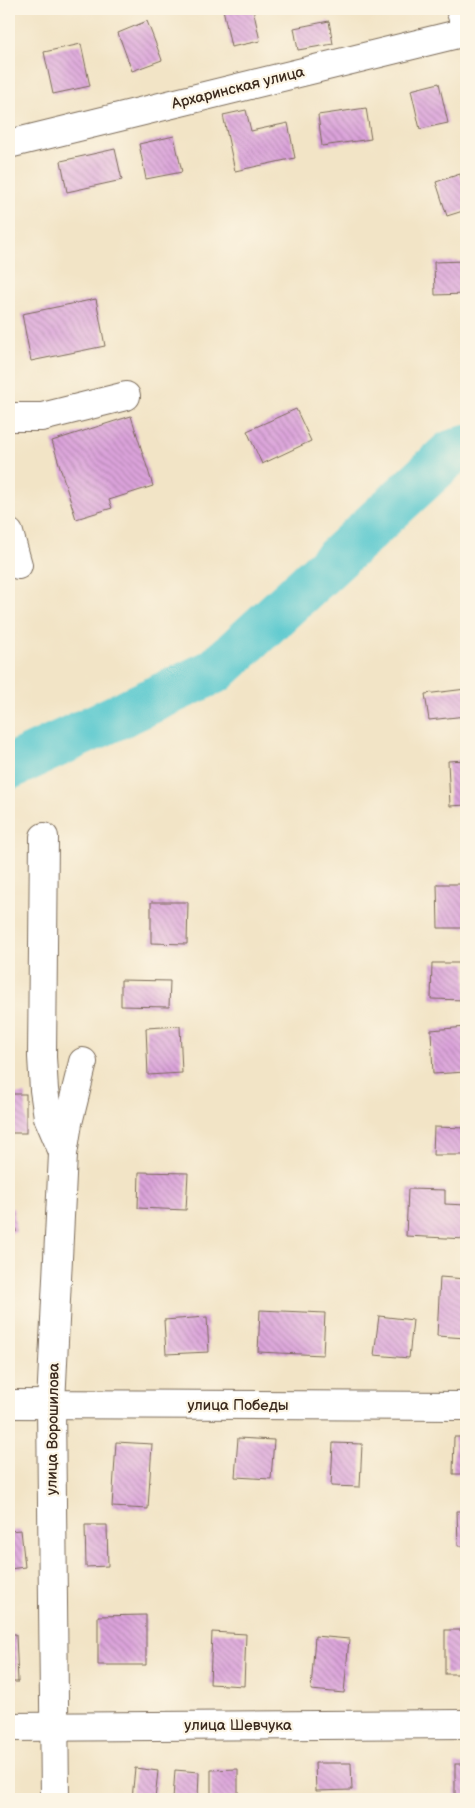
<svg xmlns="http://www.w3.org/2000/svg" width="475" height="1808" font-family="'Balsamiq Sans',sans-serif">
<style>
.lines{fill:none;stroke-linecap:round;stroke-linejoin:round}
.river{stroke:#5bc9cf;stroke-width:46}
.building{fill:url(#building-back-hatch)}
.minor-casing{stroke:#7b6b59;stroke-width:30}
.minor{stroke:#fff;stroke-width:28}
.labels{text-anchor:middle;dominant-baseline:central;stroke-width:4.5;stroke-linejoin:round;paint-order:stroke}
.street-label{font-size:15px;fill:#3b2a1e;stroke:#fcf5e5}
</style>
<defs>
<pattern id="building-back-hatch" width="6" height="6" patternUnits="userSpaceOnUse" patternTransform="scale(1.25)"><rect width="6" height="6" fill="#dba3db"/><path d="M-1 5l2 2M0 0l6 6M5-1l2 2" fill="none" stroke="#b385b1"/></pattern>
</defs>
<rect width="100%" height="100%" fill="#fcf5e5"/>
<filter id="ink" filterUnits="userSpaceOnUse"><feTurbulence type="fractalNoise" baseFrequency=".02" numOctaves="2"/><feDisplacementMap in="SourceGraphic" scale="10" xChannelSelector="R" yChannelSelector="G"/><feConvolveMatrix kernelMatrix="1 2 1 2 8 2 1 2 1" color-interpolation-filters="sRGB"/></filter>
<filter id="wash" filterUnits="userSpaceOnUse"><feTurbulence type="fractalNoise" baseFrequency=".0096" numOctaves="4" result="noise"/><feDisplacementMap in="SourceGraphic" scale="20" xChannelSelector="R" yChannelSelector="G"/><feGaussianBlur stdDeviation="1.12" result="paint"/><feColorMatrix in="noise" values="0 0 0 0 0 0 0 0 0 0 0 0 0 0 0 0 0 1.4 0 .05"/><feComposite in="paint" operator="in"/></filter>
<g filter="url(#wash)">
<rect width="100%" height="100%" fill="#f2e4c6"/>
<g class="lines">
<!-- river -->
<path class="river" d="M9,767L215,671L451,453L466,448"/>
</g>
<g id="blocks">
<!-- building -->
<g class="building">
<path d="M223,9H253L260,41L231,47Z"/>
<path d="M147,21L162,60L132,71L118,33Z"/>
<path d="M329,21L333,44L298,50L294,28Z"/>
<path d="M81,44L90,86L53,94L44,52Z"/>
<path d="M439,83L448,123L420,129L411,90Z"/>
<path d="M366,108L371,139L322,146L318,115Z"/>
<path d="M246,110L251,131L288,123L295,158L235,171L223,115Z"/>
<path d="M174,136L182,172L146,179L139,144Z"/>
<path d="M115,149L122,180L67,192L61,161Z"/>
<path d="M460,174L466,192V210L447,216L436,182Z"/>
<path d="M466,261V294L435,295L434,262Z"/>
<path d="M96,299L105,346L31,361L22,314Z"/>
<path d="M296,409L311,441L262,464L247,431Z"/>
<path d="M131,416L153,486L109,500L112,508L76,519L52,441Z"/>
<path d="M466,689V716L429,720L425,694Z"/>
<path d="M466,760V805L450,806L448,761Z"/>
<path d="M437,884H466V928H438Z"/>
<path d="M151,902H188L187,944L151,943Z"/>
<path d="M432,963H466V1000L431,999Z"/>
<path d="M121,980L170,981L169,1007L121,1006Z"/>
<path d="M180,1026L182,1073L148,1075L146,1028Z"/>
<path d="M466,1027V1072L433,1074L431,1030Z"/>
<rect x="9" y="1094" width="17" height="39"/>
<path d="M434,1127L466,1128V1155H433Z"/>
<path d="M139,1172L188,1173L186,1210L138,1208Z"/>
<path d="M408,1189L445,1190V1204L466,1205V1239L406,1236Z"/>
<path d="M9,1208H13L16,1232L9,1233Z"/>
<path d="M440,1277L466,1279V1338L437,1336Z"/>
<path d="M9,1310H11L10,1331H9Z"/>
<path d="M260,1310L325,1313L323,1355L258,1352Z"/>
<path d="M379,1316L413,1320L409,1358L374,1355Z"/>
<path d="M207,1317L209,1352L166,1354L164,1320Z"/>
<path d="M454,1437H466V1474H453Z"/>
<path d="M238,1438L274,1440L271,1479L235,1477Z"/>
<path d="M116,1442L152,1444L148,1509L112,1507Z"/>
<path d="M333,1443L362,1444L360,1487L331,1486Z"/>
<path d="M457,1511H466V1546H458Z"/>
<path d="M85,1525H107L108,1566L86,1567Z"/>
<path d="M21,1530L25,1567L9,1569V1531Z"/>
<path d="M146,1615V1665H98V1616Z"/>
<rect x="445" y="1630" width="21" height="44"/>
<path d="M212,1632L246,1634L244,1686L210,1684Z"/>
<path d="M9,1634H16L18,1682H9Z"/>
<path d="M315,1636L349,1639L344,1693L311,1690Z"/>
<path d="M315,1763H351L352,1790L316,1791Z"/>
<rect x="455" y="1764" width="11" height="35"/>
<path d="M135,1768L158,1771L155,1799H132Z"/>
<path d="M238,1769V1799H211V1770Z"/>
<path d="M175,1770L199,1772L198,1799H173Z"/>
</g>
</g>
</g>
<g filter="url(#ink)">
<use href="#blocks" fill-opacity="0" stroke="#7b6b59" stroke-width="1"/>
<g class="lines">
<!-- minor casing -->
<g class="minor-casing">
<g id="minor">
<path d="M460,9L466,28"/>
<path d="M9,144L466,32"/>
<path d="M9,417H42L126,396"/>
<path d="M9,533L18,565"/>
<path d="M44,837L42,1057L44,1090L48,1117L63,1152"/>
<path d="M9,1404L466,1406"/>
<path d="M9,1727L466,1724"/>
<path d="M55,1799L51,1404L63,1154L68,1123L83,1062"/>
</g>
</g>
<!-- minor -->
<use href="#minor" class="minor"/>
</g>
</g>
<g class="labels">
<!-- street labels -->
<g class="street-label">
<text transform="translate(238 88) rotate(-14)">Архаринская улица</text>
<text x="238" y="1405">улица Победы</text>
<text transform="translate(53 1429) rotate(-89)">улица Ворошилова</text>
<text x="238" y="1725">улица Шевчука</text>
</g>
</g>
<!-- margin -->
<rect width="475" height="1808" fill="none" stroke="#fcf5e5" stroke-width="30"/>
</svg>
